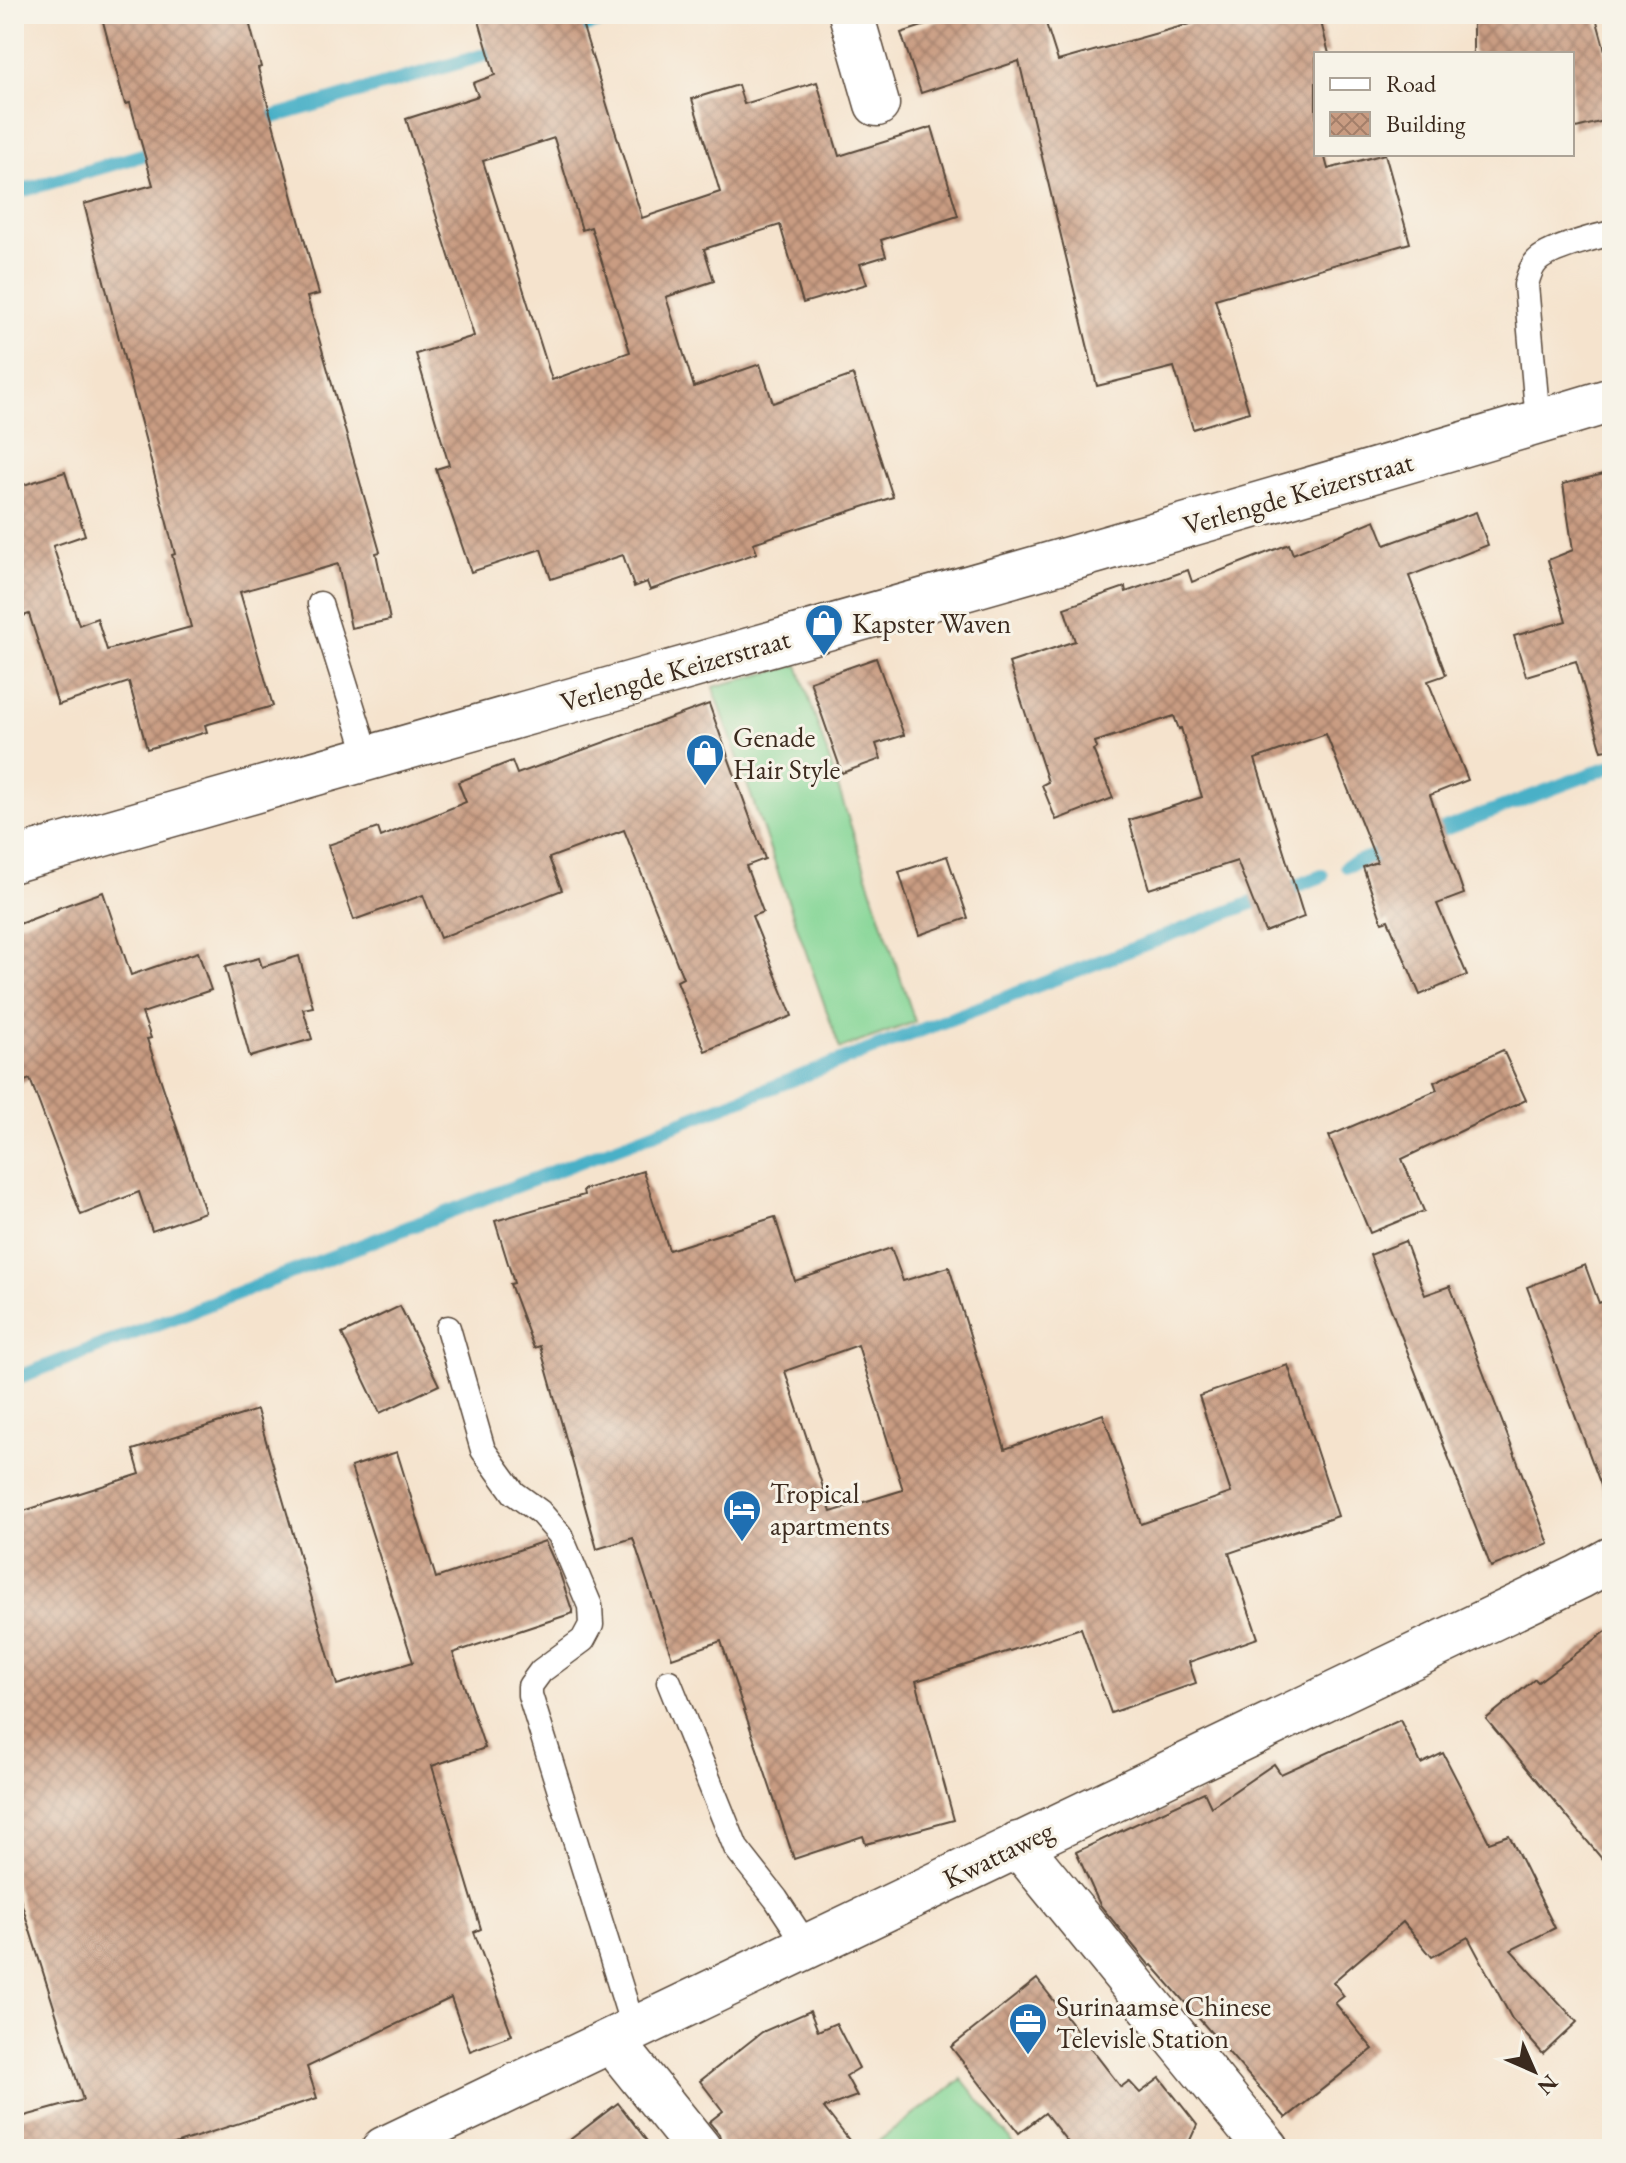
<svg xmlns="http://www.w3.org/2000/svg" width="1626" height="2163" font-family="'EB Garamond',serif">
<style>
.grass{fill:#85d696;stroke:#60805a;stroke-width:2}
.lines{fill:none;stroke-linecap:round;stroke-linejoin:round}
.stream{stroke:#48b0c7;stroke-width:14}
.building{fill:url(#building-cross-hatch);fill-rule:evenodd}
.lane-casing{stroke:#574638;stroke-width:27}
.street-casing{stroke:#574638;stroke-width:47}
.primary-casing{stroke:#574638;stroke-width:47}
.lane{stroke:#fff;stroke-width:24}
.street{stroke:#fff;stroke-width:44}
.primary{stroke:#fff;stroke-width:44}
.labels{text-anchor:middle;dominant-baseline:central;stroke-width:6;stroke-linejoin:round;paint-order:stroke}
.street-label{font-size:28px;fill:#3b2a1e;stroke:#f7f3e8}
.poi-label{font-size:28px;fill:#3b2a1e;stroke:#f7f3e8;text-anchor:start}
</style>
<defs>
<pattern id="building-cross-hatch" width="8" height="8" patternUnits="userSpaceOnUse" patternTransform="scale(2)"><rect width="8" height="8" fill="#c99c82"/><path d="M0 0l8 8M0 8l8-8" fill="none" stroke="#a47f6a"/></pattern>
</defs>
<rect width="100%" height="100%" fill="#f7f3e8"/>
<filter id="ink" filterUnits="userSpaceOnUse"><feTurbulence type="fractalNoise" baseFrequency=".0125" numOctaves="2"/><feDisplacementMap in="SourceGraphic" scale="16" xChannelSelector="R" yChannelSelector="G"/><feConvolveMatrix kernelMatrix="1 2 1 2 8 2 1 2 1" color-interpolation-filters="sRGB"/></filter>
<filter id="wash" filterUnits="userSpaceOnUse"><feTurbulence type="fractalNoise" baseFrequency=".006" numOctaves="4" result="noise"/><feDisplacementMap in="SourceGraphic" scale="32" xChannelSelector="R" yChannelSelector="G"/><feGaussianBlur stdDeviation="1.8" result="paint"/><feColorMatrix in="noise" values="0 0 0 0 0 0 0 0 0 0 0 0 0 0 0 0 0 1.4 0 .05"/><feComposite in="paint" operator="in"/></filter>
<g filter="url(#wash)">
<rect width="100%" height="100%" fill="#f5e3cd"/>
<!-- grass -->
<g class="grass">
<path d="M798,665L915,1022L840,1049L713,687Z"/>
<path d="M962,2079L1018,2149H868Z"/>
</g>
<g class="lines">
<!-- stream -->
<g class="stream">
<path d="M567,31L626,14"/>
<path d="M256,122L505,49"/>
<path d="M14,193L160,150"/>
<path d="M1426,836L1612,766"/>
<path d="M1347,866L1391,849"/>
<path d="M14,1379L1322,876"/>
</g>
</g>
<g id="blocks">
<!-- building -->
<g class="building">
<path d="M101,14H247L261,67L258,68L319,294L307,297L380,552L376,553L390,620L351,628L338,564L240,592L273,706L205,725L207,732L147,749L129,682L58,705L29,614L14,619V488L65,472L85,535L53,546L79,625L97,618L107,650L191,627L172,555L175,554L84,204L153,185L130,103L125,104Z"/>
<path d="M477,14H579L642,218L720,192L692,99L738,85L744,104L817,82L839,156L932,127L958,216L881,240L886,256L860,264L867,284L803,303L780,225L704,249L714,281L666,297L694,387L760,364L773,403L853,375L893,497L753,543L757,553L650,590L647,582L634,587L623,555L551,579L541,549L471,572L436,469L449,465L416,354L474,336L406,119L478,96L473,83L495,75ZM554,138L582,230L591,227L630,352L552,380L483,161Z"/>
<path d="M960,14H1043L1058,61L1225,14H1319L1329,54H1316V154H1324L1328,169L1385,154L1410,243L1215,299L1249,412L1193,429L1174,367L1097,386L1019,61L921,93L901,33Z"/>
<path d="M1473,14H1595L1612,76V119L1572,129V54H1473Z"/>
<path d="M1612,472V749L1602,751L1576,661L1526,676L1514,636L1566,621L1548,560L1573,550L1563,484Z"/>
<path d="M1476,512L1488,545L1409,576L1446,675L1428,681L1468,780L1430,795L1464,894L1437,904L1467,975L1420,995L1388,920L1382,922L1363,867L1377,862L1326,734L1255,759L1304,917L1265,932L1237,861L1149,889L1129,820L1202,797L1181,728L1179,729L1174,716L1095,742L1097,748L1093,750L1113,798L1056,820L1042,785L1048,782L1009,663L1075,641L1064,608L1125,587L1126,592L1188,570L1192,582L1289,544L1293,554L1375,520L1385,545Z"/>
<path d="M876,658L904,735L876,744L881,759L842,773L810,681Z"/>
<path d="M709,704L765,859L746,866L763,912L752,916L792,1016L705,1051L677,981L683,978L624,830L549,858L562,890L440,938L423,895L354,920L328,845L378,828L381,837L466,802L458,782L512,761L517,774Z"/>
<path d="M947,856L968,918L919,935L899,872Z"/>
<path d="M103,892L131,975L198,952L211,990L142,1013L151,1038L147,1039L205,1212L152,1231L139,1192L81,1215L30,1079L14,1085V926L58,909V908Z"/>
<path d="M299,956L313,1007L303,1009L312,1039L250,1057L225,967L259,958L262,967Z"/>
<path d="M1503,1050L1526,1100L1402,1159L1424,1211L1370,1233L1329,1136L1437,1090L1434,1082Z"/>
<path d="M643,1171L669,1250L775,1217L795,1281L891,1248L903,1281L949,1267L1005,1449L1103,1414L1141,1524L1231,1493L1199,1396L1288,1365L1338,1516L1229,1553L1258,1638L1189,1662L1196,1683L1111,1713L1081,1628L916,1681L954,1820L866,1844L863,1836L794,1859L721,1641L672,1658L633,1538L597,1549L540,1346L534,1348L510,1284L514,1283L495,1221L584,1195L583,1190ZM858,1345L903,1490L831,1512L785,1371Z"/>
<path d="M1405,1241L1425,1295L1450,1286L1549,1544L1491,1567L1370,1255Z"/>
<path d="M1585,1265L1599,1303L1612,1298V1504H1608L1527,1287Z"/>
<path d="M400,1306L439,1385L380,1413L342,1334Z"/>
<path d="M257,1410L337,1685L413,1662L351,1467L397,1452L436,1578L545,1541L560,1574L573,1613L453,1653L485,1748L432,1766L481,1929L474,1932L512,2035L470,2051L451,1998L307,2067L317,2098L159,2149H14V2119L83,2100L14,1879V1514L140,1474L133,1450Z"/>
<path d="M1612,1627V1871L1486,1719L1535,1679L1538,1682Z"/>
<path d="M1400,1720L1421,1764L1443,1753L1489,1842L1509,1835L1555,1928L1511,1950L1577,2022L1543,2054L1512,2019L1468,1937L1432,1957L1403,1922L1333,1982L1344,1996L1335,2003L1373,2049L1286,2118L1152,1965L1150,1966L1100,1905L1076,1852L1204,1792L1211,1807L1274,1764L1281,1774Z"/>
<path d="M1037,1979L1121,2087L1129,2081L1140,2093L1160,2078L1197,2125L1186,2149H1073L1045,2113L1019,2133L951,2047Z"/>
<path d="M810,2011L818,2031L836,2023L859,2068L846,2076L857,2096L824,2108L856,2149H723L719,2134L709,2122L723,2111L700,2081L762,2032Z"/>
<path d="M618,2103L653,2149H558Z"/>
</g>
</g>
</g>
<g filter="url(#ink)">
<use href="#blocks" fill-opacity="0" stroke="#574638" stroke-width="2"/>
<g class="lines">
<!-- lane casing -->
<g class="lane-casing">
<g id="lane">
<path d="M1538,422L1526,285C1528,277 1531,267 1537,261C1549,249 1595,237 1612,233"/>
<path d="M320,604L368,757"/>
<path d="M448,1328L483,1450L514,1493L540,1512L560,1535L590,1606L591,1625L583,1640L541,1671L530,1686V1695L634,2030"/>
<path d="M669,1682L736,1848L776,1899L807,1946"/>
</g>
</g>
<!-- street casing -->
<g class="street-casing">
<g id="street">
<path d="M851,14L877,104"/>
<path d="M1018,1844L1267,2149"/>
<path d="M612,2041L699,2149"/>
</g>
</g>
<!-- primary casing -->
<g class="primary-casing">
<g id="primary">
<path d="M14,860C546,705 1081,560 1612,400"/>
<path d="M384,2149L1579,1577L1612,1559"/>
</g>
</g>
<!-- lane -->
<use href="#lane" class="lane"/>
<!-- street -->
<use href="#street" class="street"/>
<!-- primary -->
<use href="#primary" class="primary"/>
</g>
</g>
<!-- icons -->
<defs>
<g id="shop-pin" transform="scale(2)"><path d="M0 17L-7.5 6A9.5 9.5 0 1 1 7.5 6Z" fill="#1f6fb2" stroke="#f7f3e8"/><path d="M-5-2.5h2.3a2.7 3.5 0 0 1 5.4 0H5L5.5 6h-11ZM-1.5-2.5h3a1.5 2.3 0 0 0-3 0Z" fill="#fff"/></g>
<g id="hotel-pin" transform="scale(2)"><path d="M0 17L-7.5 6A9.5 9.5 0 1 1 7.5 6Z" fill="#1f6fb2" stroke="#f7f3e8"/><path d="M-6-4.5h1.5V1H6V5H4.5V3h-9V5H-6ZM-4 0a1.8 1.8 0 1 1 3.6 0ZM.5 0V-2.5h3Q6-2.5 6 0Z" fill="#fff"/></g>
<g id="office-pin" transform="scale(2)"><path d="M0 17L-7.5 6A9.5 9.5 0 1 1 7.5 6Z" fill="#1f6fb2" stroke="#f7f3e8"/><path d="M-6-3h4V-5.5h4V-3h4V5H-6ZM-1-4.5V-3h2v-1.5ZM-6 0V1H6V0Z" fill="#fff"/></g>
</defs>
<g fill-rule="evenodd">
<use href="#shop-pin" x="824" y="623"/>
<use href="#shop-pin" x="705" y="753"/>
<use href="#hotel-pin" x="742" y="1509"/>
<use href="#office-pin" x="1028" y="2022"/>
</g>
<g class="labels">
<!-- street labels -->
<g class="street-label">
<text transform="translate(1298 493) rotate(-16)">Verlengde Keizerstraat</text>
<text transform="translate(675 670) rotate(-16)">Verlengde Keizerstraat</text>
<text transform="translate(998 1854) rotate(-26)">Kwattaweg</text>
</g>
<!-- poi labels -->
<g class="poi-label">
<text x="852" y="623">Kapster Waven</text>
<text x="733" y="737">Genade<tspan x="733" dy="32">Hair Style</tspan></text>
<text x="770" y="1493">Tropical<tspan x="770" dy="32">apartments</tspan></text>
<text x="1056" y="2006">Surinaamse Chinese<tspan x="1056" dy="32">Televisle Station</tspan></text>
</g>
</g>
<!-- margin -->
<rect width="1626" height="2163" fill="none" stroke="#f7f3e8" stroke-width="48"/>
<!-- legend -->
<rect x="1314" y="52" width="260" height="104" fill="#f7f3e8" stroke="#aca397" stroke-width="2"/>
<rect x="1330" y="78" width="40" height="12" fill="#ffffff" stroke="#aca397" stroke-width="2"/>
<text x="1386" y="92" font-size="24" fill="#3b2a1e">Road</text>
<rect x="1330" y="112" width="40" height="24" fill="url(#building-cross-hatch)" stroke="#aca397" stroke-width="2"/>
<text x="1386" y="132" font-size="24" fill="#3b2a1e">Building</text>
<!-- north arrow -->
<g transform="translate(1534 2071) rotate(135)" stroke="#f7f3e8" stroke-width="6" paint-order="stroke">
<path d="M0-6L14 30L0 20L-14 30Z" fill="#3b2a1e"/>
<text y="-12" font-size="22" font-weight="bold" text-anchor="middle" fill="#3b2a1e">N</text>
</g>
</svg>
